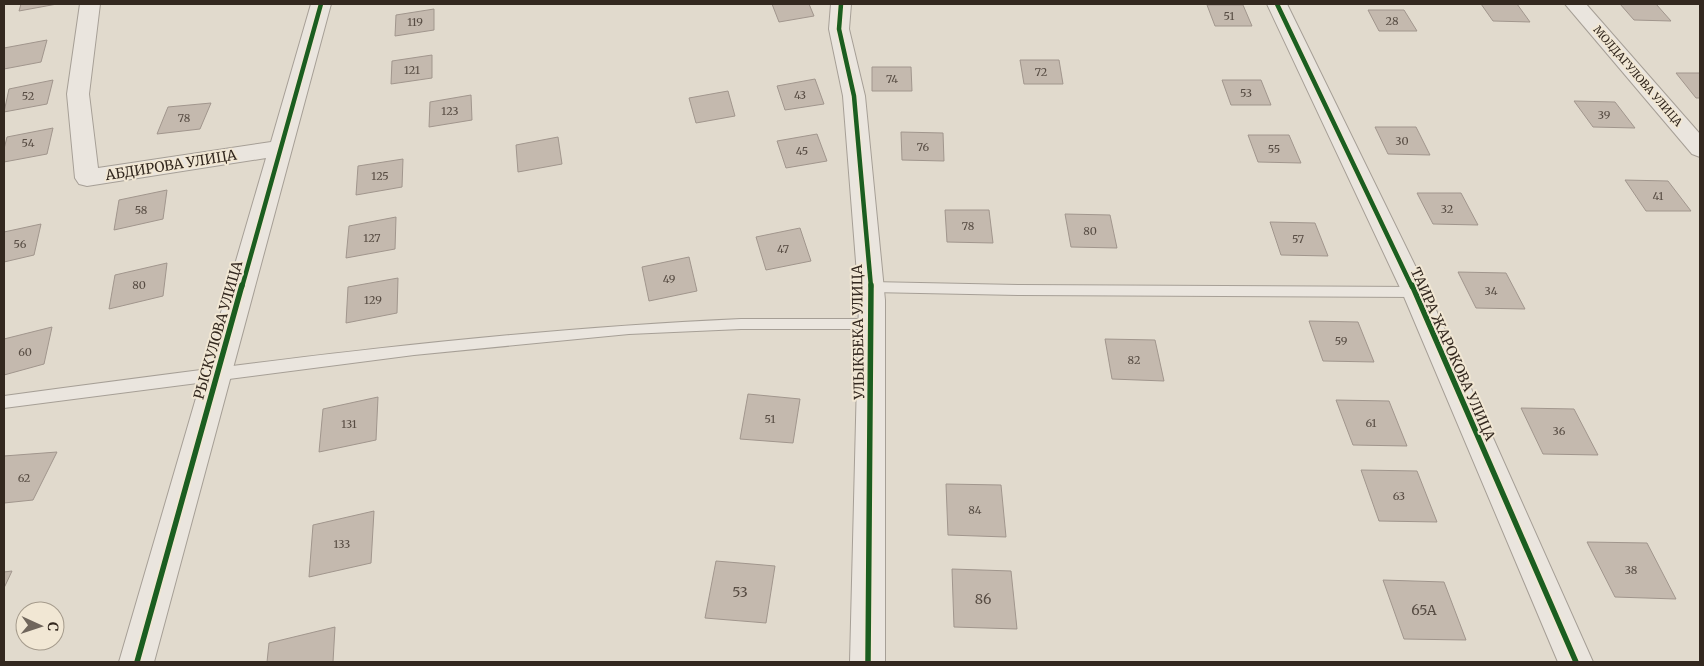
<svg xmlns="http://www.w3.org/2000/svg" width="1704" height="666" font-family="Merriweather,serif">
<style>
.building{fill:#c4b9ae;stroke:#a1968d}
.lines{fill:none;stroke-linecap:round;stroke-linejoin:round}
.service-casing{stroke:#a69f96;stroke-width:2}
.minor-casing{stroke:#a69f96;stroke-width:2}
.service{fill:#eae5de;fill-rule:evenodd}
.minor{fill:#eae5de;fill-rule:evenodd}
.cycleway-far1-casing{stroke:#f1e7d4;stroke-width:7}
.cycleway-casing{stroke:#f1e7d4;stroke-width:9}
.cycleway-far1{stroke:#1b5e20;stroke-width:4.5}
.cycleway{stroke:#1b5e20;stroke-width:5.5}
.labels{text-anchor:middle;dominant-baseline:central;stroke-width:4;stroke-linejoin:round;paint-order:stroke}
.number-label{font-size:11px;fill:#574c43}
.far-street-label{font-size:11px;fill:#33281f;stroke:#f1e7d4}
.street-label{font-size:14px;fill:#33281f;stroke:#f1e7d4}
.near-number-label{font-size:14px;fill:#574c43}
</style>
<rect width="100%" height="100%" fill="#e1dacd"/>
<!-- building -->
<g class="building">
<path d="M21,4H57L19,11Z"/>
<path d="M772,4H809L814,16L779,22Z"/>
<path d="M1481,4H1517L1530,22L1493,21Z"/>
<path d="M1620,4H1656L1671,21L1634,20Z"/>
<path d="M1207,5H1243L1252,26H1215Z"/>
<path d="M434,9V30L395,36L396,15Z"/>
<path d="M1368,10H1404L1417,31H1379Z"/>
<path d="M47,40L41,62L4,69V48Z"/>
<path d="M432,55V78L391,84L392,61Z"/>
<path d="M1020,60H1059L1063,84H1024Z"/>
<path d="M872,67H911L912,91H872Z"/>
<path d="M1676,73H1700V98H1696Z"/>
<path d="M815,79L824,104L785,110L777,86Z"/>
<path d="M53,80L47,104L4,112L9,89Z"/>
<path d="M1222,80H1261L1271,105H1231Z"/>
<path d="M728,91L735,116L696,123L689,98Z"/>
<path d="M471,95L472,120L429,127L430,102Z"/>
<path d="M1574,101L1615,102L1635,128L1593,127Z"/>
<path d="M211,103L200,129L157,134L168,107Z"/>
<path d="M1375,127H1416L1430,155L1388,154Z"/>
<path d="M53,128L47,154L4,162V149L7,137Z"/>
<path d="M901,132L943,133L944,161L902,160Z"/>
<path d="M817,134L827,161L786,168L777,141Z"/>
<path d="M1248,135H1289L1301,163L1258,162Z"/>
<path d="M558,137L562,164L518,172L516,145Z"/>
<path d="M403,159L402,187L356,195L358,166Z"/>
<path d="M1625,180L1668,181L1691,211H1646Z"/>
<path d="M167,190L163,219L114,230L119,200Z"/>
<path d="M1417,193H1461L1478,225L1433,224Z"/>
<path d="M945,210H989L993,243L947,242Z"/>
<path d="M1065,214L1110,215L1117,248L1071,247Z"/>
<path d="M396,217L395,249L346,258L349,226Z"/>
<path d="M1270,222L1315,223L1328,256L1281,255Z"/>
<path d="M41,224L34,255L4,262V232Z"/>
<path d="M800,228L811,261L766,270L756,237Z"/>
<path d="M689,257L697,291L649,301L642,267Z"/>
<path d="M167,263L163,296L109,309L115,275Z"/>
<path d="M1458,272L1506,273L1525,309L1476,308Z"/>
<path d="M398,278L397,313L346,323L348,287Z"/>
<path d="M1309,321L1358,322L1374,362L1323,361Z"/>
<path d="M52,327L44,364L4,375V339Z"/>
<path d="M1105,339L1155,340L1164,381L1112,379Z"/>
<path d="M748,394L800,399L793,443L740,439Z"/>
<path d="M378,397L376,440L319,452L323,409Z"/>
<path d="M1336,400L1389,401L1407,446L1353,445Z"/>
<path d="M1521,408L1574,409L1598,455L1543,454Z"/>
<path d="M57,452L33,500L4,503V456Z"/>
<path d="M1361,470L1417,471L1437,522L1379,521Z"/>
<path d="M946,484L1001,485L1006,537L948,535Z"/>
<path d="M374,511L371,563L309,577L313,525Z"/>
<path d="M1587,542L1647,543L1676,599L1615,597Z"/>
<path d="M716,561L775,566L766,623L705,618Z"/>
<path d="M952,569L1011,571L1017,629L954,627Z"/>
<path d="M12,571L4,588V572Z"/>
<path d="M1383,580L1444,582L1466,640L1404,639Z"/>
<path d="M335,627L333,662H267L269,643Z"/>
</g>
<g class="lines">
<!-- service casing -->
<g class="service-casing">
<g id="service">
<path d="M871,282L1022,285L1415,287L1420,288L1422,292L1420,296L1415,297L1022,295L871,292L866,291L864,287L866,283Z"/>
<path d="M741,319H872L877,320L879,324L877,328L872,329H741L629,334L414,355L4,408V396C249,363 494,330 741,319Z"/>
</g>
</g>
<!-- minor casing -->
<g class="minor-casing">
<g id="minor">
<path d="M80,4H100L89,94L98,168L271,142L311,4H331L154,662H119L266,158L87,186L79,184L75,178L67,94Z"/>
<path d="M831,4H851L849,29L865,96L885,300V662H850L859,300L843,96L829,29Z"/>
<path d="M1267,4H1287L1428,292L1593,662H1558L1402,292Z"/>
<path d="M1565,4H1586L1700,134V157L1692,154Z"/>
</g>
</g>
<!-- service -->
<use href="#service" class="service"/>
<!-- minor -->
<use href="#minor" class="minor"/>
<!-- cycleway-far1 casing -->
<g class="cycleway-far1-casing">
<g id="cycleway-far1">
<path d="M841,4L839,29L854,96L871,287"/>
<path d="M1277,4L1412,287"/>
<path d="M242,287L321,4"/>
</g>
</g>
<!-- cycleway casing -->
<g class="cycleway-casing">
<g id="cycleway">
<path d="M1412,285L1576,662"/>
<path d="M137,662L242,285"/>
<path d="M868,662L871,285"/>
</g>
</g>
<!-- cycleway-far1 -->
<use href="#cycleway-far1" class="cycleway-far1"/>
<!-- cycleway -->
<use href="#cycleway" class="cycleway"/>
</g>
<g class="labels">
<!-- number labels -->
<g class="number-label">
<text x="1229" y="16">51</text>
<text x="1392" y="21">28</text>
<text x="415" y="22">119</text>
<text x="412" y="70">121</text>
<text x="1041" y="72">72</text>
<text x="892" y="79">74</text>
<text x="1246" y="93">53</text>
<text x="800" y="95">43</text>
<text x="28" y="96">52</text>
<text x="450" y="111">123</text>
<text x="1604" y="115">39</text>
<text x="184" y="118">78</text>
<text x="1402" y="141">30</text>
<text x="28" y="143">54</text>
<text x="923" y="147">76</text>
<text x="1274" y="149">55</text>
<text x="802" y="151">45</text>
<text x="380" y="176">125</text>
<text x="1658" y="196">41</text>
<text x="1447" y="209">32</text>
<text x="141" y="210">58</text>
<text x="968" y="226">78</text>
<text x="1090" y="231">80</text>
<text x="372" y="238">127</text>
<text x="1298" y="239">57</text>
<text x="20" y="244">56</text>
<text x="783" y="249">47</text>
<text x="669" y="279">49</text>
<text x="139" y="285">80</text>
<text x="1491" y="291">34</text>
<text x="373" y="300">129</text>
<text x="1341" y="341">59</text>
<text x="25" y="352">60</text>
<text x="1134" y="360">82</text>
<text x="770" y="419">51</text>
<text x="1371" y="423">61</text>
<text x="349" y="424">131</text>
<text x="1559" y="431">36</text>
<text x="24" y="478">62</text>
<text x="1399" y="496">63</text>
<text x="975" y="510">84</text>
<text x="342" y="544">133</text>
<text x="1631" y="570">38</text>
</g>
<!-- far-street labels -->
<g class="far-street-label">
<text transform="translate(1638 76) rotate(49)">МОЛДАГУЛОВА УЛИЦА</text>
</g>
<!-- street labels -->
<g class="street-label">
<text transform="translate(171 165) rotate(-9)">АБДИРОВА УЛИЦА</text>
<text transform="translate(218 330) rotate(-74)">РЫСКУЛОВА УЛИЦА</text>
<text transform="translate(858 332) rotate(-91)">УЛЫКБЕКА УЛИЦА</text>
<text transform="translate(1453 354) rotate(66)">ТАИРА ЖАРОКОВА УЛИЦА</text>
</g>
<!-- near-number labels -->
<g class="near-number-label">
<text x="740" y="592">53</text>
<text x="983" y="599">86</text>
<text x="1424" y="610">65А</text>
</g>
</g>
<!-- border -->
<rect width="1704" height="666" fill="none" stroke="#33281f" stroke-width="10"/>
<!-- north arrow -->
<g transform="translate(40 626) rotate(93)"><circle r="24" fill="#f1e7d4" stroke="#a59b8c"/>
<path d="M0-4L9 19L0 12L-9 19Z" fill="#70665c"/>
<text y="-8" font-size="14" font-weight="bold" text-anchor="middle" fill="#33281f">С</text>
</g>
</svg>
